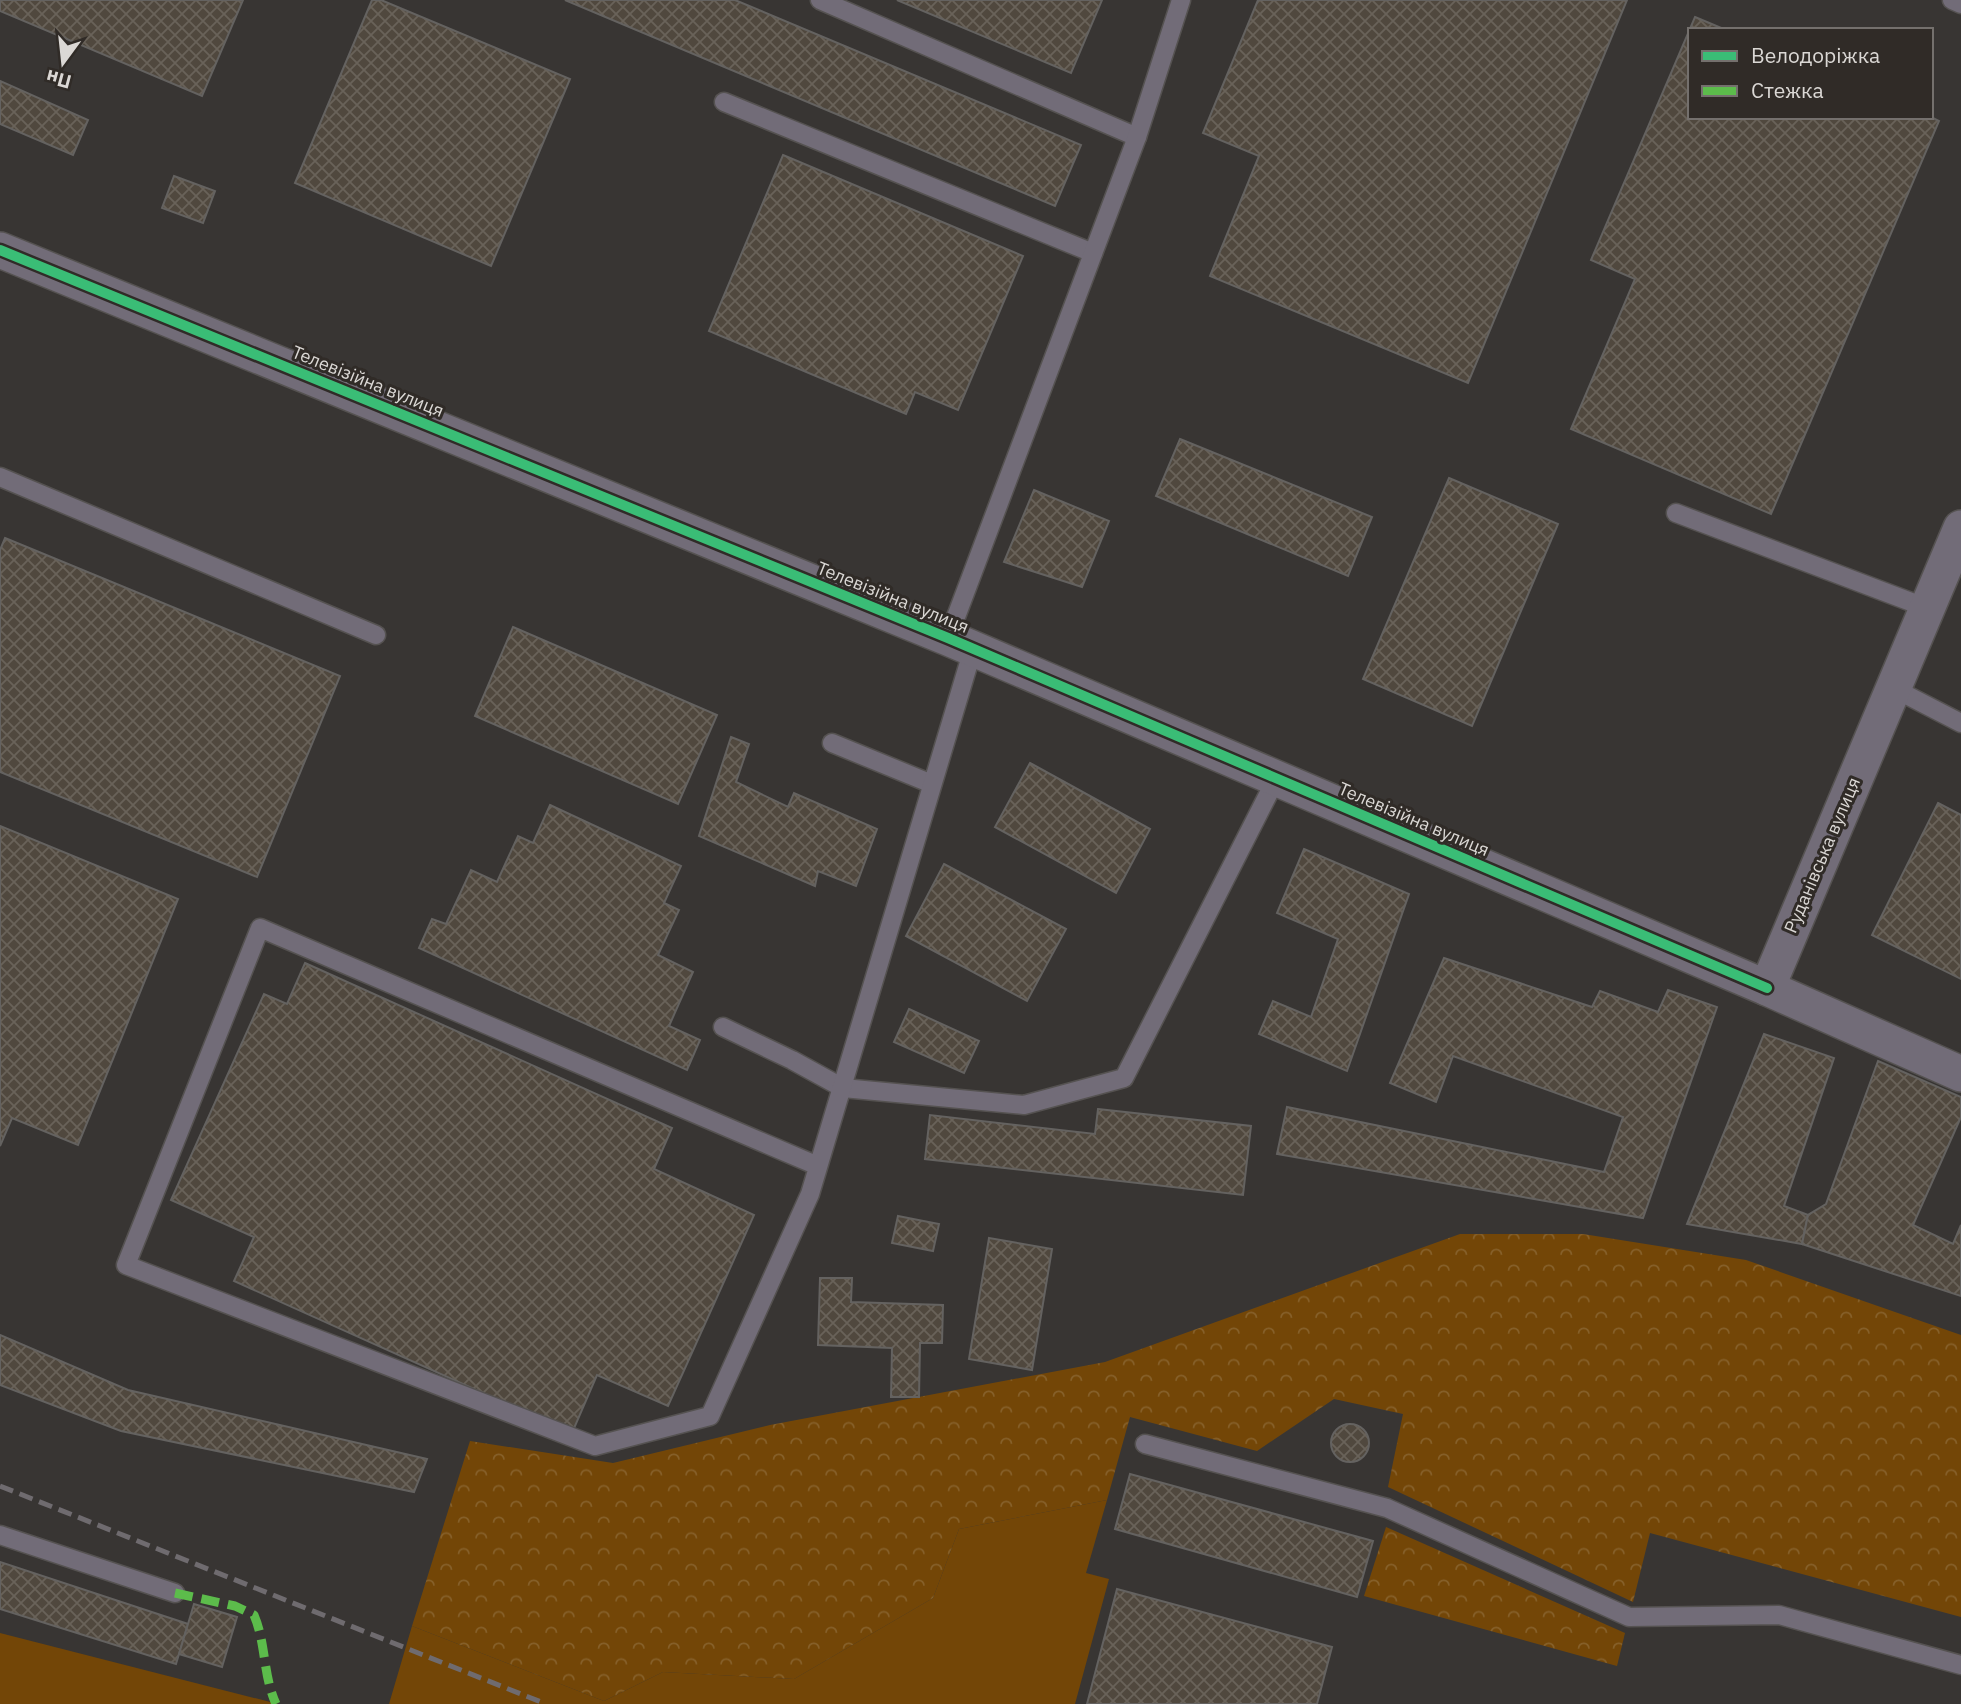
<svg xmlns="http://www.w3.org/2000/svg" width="1961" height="1704" font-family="'IBM Plex Sans',sans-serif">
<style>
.green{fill:#734607}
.forest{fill:url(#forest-crowns)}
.building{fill:url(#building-cross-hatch);stroke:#646260;stroke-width:2}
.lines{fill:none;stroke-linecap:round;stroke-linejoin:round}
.lane-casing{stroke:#555251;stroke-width:21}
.street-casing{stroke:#555251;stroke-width:38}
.lane{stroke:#726c78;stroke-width:18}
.street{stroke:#726c78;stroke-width:35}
.rail{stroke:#6f6b6f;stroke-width:5;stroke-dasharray:14 7;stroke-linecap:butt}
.quiet{stroke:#5cbc4b;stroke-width:9;stroke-dasharray:18 9;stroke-linecap:butt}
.cycleway-casing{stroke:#302b27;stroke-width:15}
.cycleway{stroke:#3abd76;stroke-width:10}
.labels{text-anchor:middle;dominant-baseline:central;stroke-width:6;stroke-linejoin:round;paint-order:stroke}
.street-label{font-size:18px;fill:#dbd8d5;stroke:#302b27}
</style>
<defs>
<pattern id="forest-crowns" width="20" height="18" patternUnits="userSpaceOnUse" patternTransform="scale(1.75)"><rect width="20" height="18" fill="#734607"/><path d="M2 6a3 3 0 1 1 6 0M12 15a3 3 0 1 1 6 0" fill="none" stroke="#86602a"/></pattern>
<pattern id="building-cross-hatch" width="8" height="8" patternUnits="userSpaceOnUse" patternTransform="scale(1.75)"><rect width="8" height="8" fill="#50483e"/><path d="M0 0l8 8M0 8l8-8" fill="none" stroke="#696259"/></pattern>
</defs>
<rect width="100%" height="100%" fill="#383533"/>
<!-- green -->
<g class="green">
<path d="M1107,1500L1086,1573L1109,1579L1075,1704H389L412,1626L604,1701L663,1672L794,1679L933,1598L959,1529Z"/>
<path d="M0,1633L278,1704H0Z"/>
</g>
<!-- forest -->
<g class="forest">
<path d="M1460,1234H1583L1746,1260L1961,1335V1617L1650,1533L1633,1602L1388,1487L1403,1414L1334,1399L1257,1451L1130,1417L1107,1500L959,1529L933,1598L794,1679L663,1672L604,1701L412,1626L470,1441L613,1463L770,1425L1105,1362Z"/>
<path d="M1386,1527L1625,1633L1617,1666L1364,1596Z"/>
</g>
<!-- building -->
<g class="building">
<path d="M0,0H243L202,96L0,11Z"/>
<path d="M372,0H381L570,79L491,266L295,183Z"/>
<path d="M565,0H735L1081,145L1055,206Z"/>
<path d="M897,0H1102L1071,73Z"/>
<path d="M1258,0H1627L1468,383L1210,276L1259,156L1203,133Z"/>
<path d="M1695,17L1726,30H1690V117H1931L1939,121L1771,514L1571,429L1635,279L1591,260Z"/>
<path d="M0,81L88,120L73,155L0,124Z"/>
<path d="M783,155L1023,256L958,410L915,392L906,414L709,331Z"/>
<path d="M174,176L215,191L203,223L162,208Z"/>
<path d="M1180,439L1372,517L1348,576L1156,496Z"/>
<path d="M1449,478L1558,524L1472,726L1363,679Z"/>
<path d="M1034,490L1109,521L1082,587L1004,562Z"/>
<path d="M5,538L340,676L257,877L0,772V550Z"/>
<path d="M513,627L717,715L678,804L475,716Z"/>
<path d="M731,737L749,744L736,782L788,807L794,793L877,829L856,886L818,871L815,886L699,836Z"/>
<path d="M1030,763L1150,829L1116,893L995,827Z"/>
<path d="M1938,803L1961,815V979L1872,935Z"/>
<path d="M550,805L681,866L664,903L679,910L658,955L693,972L669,1026L700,1040L687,1070L419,948L432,919L446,924L471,870L497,882L518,836L533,843Z"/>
<path d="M0,826L178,899L78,1145L12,1118L0,1146Z"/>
<path d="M1304,849L1409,894L1347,1071L1259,1034L1273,1001L1311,1017L1338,939L1277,913Z"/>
<path d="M944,864L1066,929L1027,1001L906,936Z"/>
<path d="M1444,958L1592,1007L1600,991L1658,1012L1668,990L1717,1007L1643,1218L1277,1154L1287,1107L1604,1172L1623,1117L1453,1056L1436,1102L1390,1083Z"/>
<path d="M305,963L672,1128L654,1169L754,1215L668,1406L597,1375L572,1433L234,1281L254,1237L171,1200L264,994L287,1004Z"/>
<path d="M909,1009L979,1041L964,1073L894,1042Z"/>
<path d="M1764,1034L1834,1058L1784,1206L1808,1215L1802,1244L1687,1224Z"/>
<path d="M1878,1061L1961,1097V1117L1913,1225L1953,1244L1961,1225V1296L1802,1244L1808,1215L1826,1204Z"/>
<path d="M1098,1109L1251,1126L1243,1195L925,1159L930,1115L1095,1134Z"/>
<path d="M898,1216L939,1224L933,1251L892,1243Z"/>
<path d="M989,1238L1052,1249L1032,1370L969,1359Z"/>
<path d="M820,1278H852L851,1302L943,1305L942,1343H920L919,1397H891L892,1348L818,1345Z"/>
<path d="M0,1335L128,1390L427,1459L414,1492L121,1431L0,1385Z"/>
<circle cx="1350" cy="1443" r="19"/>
<path d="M1130,1474L1373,1541L1357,1597L1115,1529Z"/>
<path d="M0,1562L188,1624L176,1664L0,1609Z"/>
<path d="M1117,1589L1332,1647L1317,1704H1087Z"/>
<path d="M194,1604L237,1617L222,1667L179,1654Z"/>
</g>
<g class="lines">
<!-- lane casing -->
<g class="lane-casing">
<g id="lane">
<path d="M820,0L1137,137"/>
<path d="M1952,0L1961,4"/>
<path d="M724,102L1093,253"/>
<path d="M0,477L376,635"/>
<path d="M1676,513L1927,608"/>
<path d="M948,638L1137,137L1181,0"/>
<path d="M1893,688L1961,723"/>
<path d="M832,743L932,784"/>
<path d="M723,1027L792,1060L843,1088L1024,1105L1124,1078L1276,779"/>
<path d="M818,1166L260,928L126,1265L595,1446L710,1416L810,1194L973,649"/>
<path d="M1145,1444L1387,1508L1629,1617L1779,1615L1961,1665"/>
<path d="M0,1535L175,1593"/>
</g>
</g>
<!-- street casing -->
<g class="street-casing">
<g id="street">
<path d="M0,250L948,638L1767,988"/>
<path d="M1961,528L1767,988L1961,1074"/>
</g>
</g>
<!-- lane -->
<use href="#lane" class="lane"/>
<!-- street -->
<use href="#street" class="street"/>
<!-- rail -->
<path class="rail" d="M0,1486L546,1704"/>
<!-- quiet -->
<path class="quiet" d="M175,1593L235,1606L254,1615C266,1643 263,1676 276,1704"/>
<!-- cycleway casing -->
<g class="cycleway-casing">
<path id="cycleway" d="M0,250L948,638L1767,988"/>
</g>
<!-- cycleway -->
<use href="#cycleway" class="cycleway"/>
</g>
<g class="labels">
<!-- street labels -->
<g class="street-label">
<text transform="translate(368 381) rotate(22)">Телевізійна вулиця</text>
<text transform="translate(893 597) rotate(22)">Телевізійна вулиця</text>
<text transform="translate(1414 819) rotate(23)">Телевізійна вулиця</text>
<text transform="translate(1822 855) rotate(-67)">Руданівська вулиця</text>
</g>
</g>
<!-- legend -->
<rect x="1688" y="28" width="245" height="91" fill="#302b27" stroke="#74706d" stroke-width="2"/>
<rect x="1702" y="51" width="35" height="10" fill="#3abd76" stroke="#74706d" stroke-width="2"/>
<text x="1751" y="63" font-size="21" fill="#dbd8d5">Велодоріжка</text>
<rect x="1702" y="86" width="35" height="10" fill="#5cbc4b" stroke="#74706d" stroke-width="2"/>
<text x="1751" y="98" font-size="21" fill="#dbd8d5">Стежка</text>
<!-- north arrow -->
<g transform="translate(63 63) rotate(195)" stroke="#302b27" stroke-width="5" paint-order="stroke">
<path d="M0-5L12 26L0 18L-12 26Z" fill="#dbd8d5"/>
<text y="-10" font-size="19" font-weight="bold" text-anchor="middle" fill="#dbd8d5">Пн</text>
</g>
</svg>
